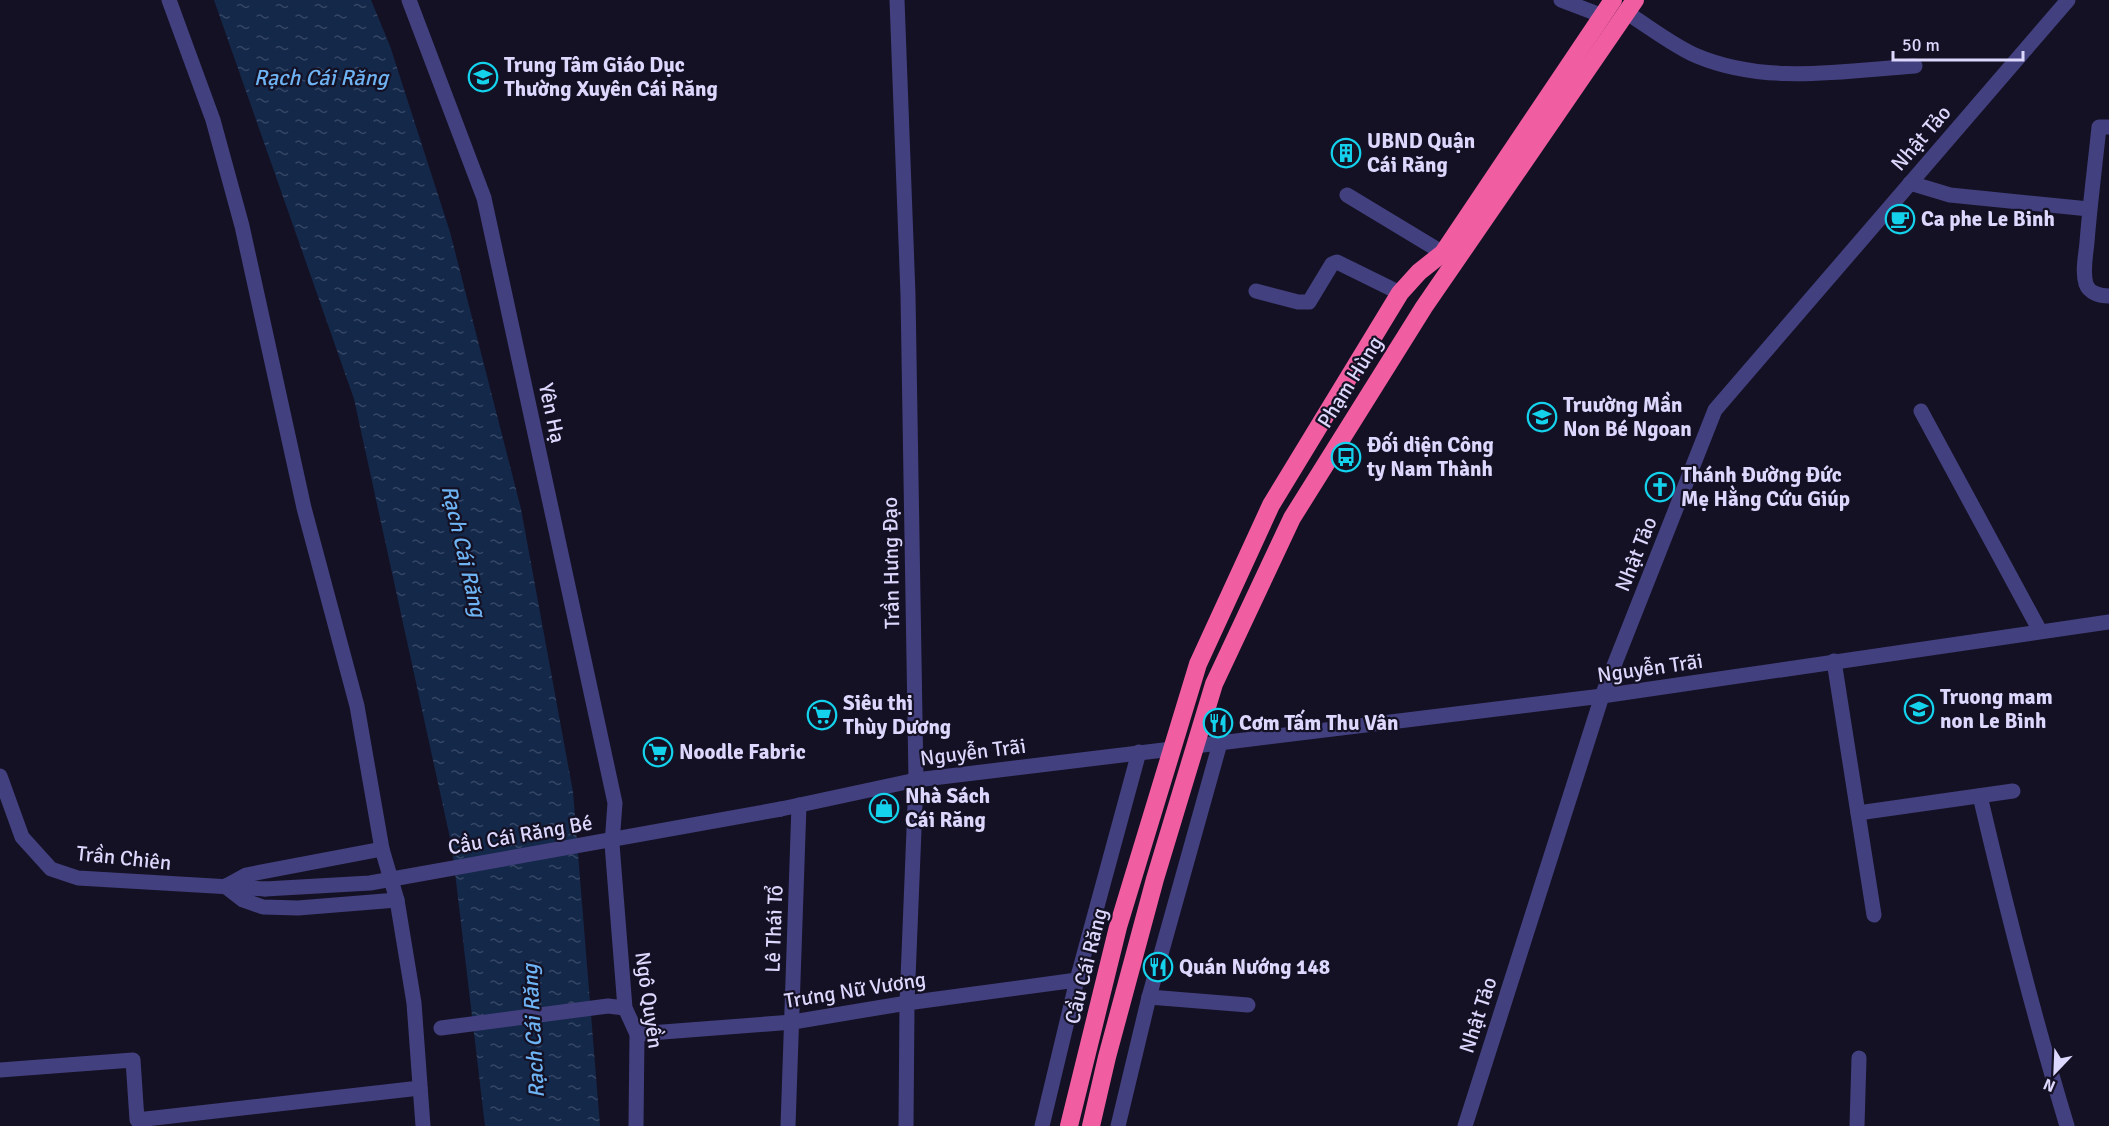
<svg xmlns="http://www.w3.org/2000/svg" width="2109" height="1126" font-family="Signika,sans-serif">
<style>
.water{fill:url(#water-ripples)}
.lines{fill:none;stroke-linecap:round;stroke-linejoin:round}
.minor{stroke:#43407f;stroke-width:15}
.highway{stroke:#f15da1;stroke-width:18}
.minor-bridge{stroke:#43407f;stroke-width:15}
.labels{text-anchor:middle;dominant-baseline:central;stroke-width:4.5;stroke-linejoin:round;paint-order:stroke}
.poi-label{font-size:21px;font-weight:bold;fill:#dcd7fc;stroke:#141124;text-anchor:start}
.street-label{font-size:21px;fill:#dcd7fc;stroke:#141124}
.water-label{font-size:22px;font-style:italic;fill:#6eb3f3;stroke:#141124}
</style>
<defs>
<pattern id="water-ripples" width="26" height="14" patternUnits="userSpaceOnUse" patternTransform="scale(1.5)"><rect width="26" height="14" fill="#14284a"/><path d="M2 4q2-2 4 0t4 0M15 11q2-2 4 0t4 0" fill="none" stroke="#364665"/></pattern>
</defs>
<rect width="100%" height="100%" fill="#141124"/>
<!-- water -->
<path class="water" d="M214,0H371L390,46L450,232L521,509L573,792L600,1126H485L452,847L354,399Z"/>
<g class="lines">
<!-- minor -->
<g class="minor">
<path d="M169,0L213,120L242,226L304,508L357,706L382,849L397,900L414,1003L423,1126"/>
<path d="M409,0L484,198L615,803L612,844L625,1008L637,1034L636,1126"/>
<path d="M897,0L908,295L916,780L907,1003L906,1126"/>
<path d="M1561,0L1603,16"/>
<path d="M1627,13C1648,26 1675,47 1697,56C1766,85 1843,71 1915,66"/>
<path d="M2109,127H2099C2095,166 2090,204 2087,242C2086,255 2082,271 2086,284C2089,293 2100,296 2109,296"/>
<path d="M1910,183L1950,195L2089,209"/>
<path d="M1347,195L1443,253"/>
<path d="M1256,291L1298,302H1309L1332,264L1337,262L1400,293"/>
<path d="M1921,411L2040,631"/>
<path d="M1834,661L1874,915"/>
<path d="M1195,746L1602,696L2109,622"/>
<path d="M0,776L22,837L51,869L78,878L265,889"/>
<path d="M1980,796C2006,907 2034,1017 2067,1126"/>
<path d="M781,809L916,780L1172,749"/>
<path d="M1858,813L2013,791"/>
<path d="M225,886L243,900L263,907L298,908L397,900"/>
<path d="M226,886L246,875L382,849"/>
<path d="M1149,997L1248,1005"/>
<path d="M441,1028L608,1006L625,1008"/>
<path d="M637,1034L793,1022L907,1003L1077,980"/>
<path d="M0,1070L133,1060L137,1120L420,1088"/>
<path d="M788,1126L799,805"/>
<path d="M1042,1126L1077,980L1139,752"/>
<path d="M1118,1126L1149,997L1220,743"/>
<path d="M1465,1126L1602,696L1715,410L2068,0"/>
<path d="M1857,1126L1859,1058"/>
</g>
<!-- highway -->
<g class="highway">
<path d="M1069,1126L1118,927L1198,664L1271,505L1400,293L1419,272L1443,253L1613,0"/>
<path d="M1091,1126L1107,1057L1155,879L1214,684L1292,518L1424,307L1635,0"/>
</g>
<!-- minor-bridge -->
<path class="minor-bridge" d="M265,889L370,883L781,809"/>
</g>
<!-- icons -->
<defs>
<g id="university-ring" transform="scale(1.5)"><circle r="9.5" fill="#141124" stroke="#14d2eb" stroke-width="1.5"/><path d="M0-5L7-2L0 1L-7-2ZM-4 1L0 2.5L4 1V4Q0 6-4 4Z" fill="#14d2eb"/></g>
<g id="building-ring" transform="scale(1.5)"><circle r="9.5" fill="#141124" stroke="#14d2eb" stroke-width="1.5"/><path d="M-4-6H4V6H1V3H-1V6H-4ZM-2.5-4.3h1.7v1.8h-1.7ZM.8-4.3h1.7v1.8H.8ZM-2.5-1h1.7V.8h-1.7ZM.8-1h1.7V.8H.8Z" fill="#14d2eb"/></g>
<g id="cafe-ring" transform="scale(1.5)"><circle r="9.5" fill="#141124" stroke="#14d2eb" stroke-width="1.5"/><path d="M-5.5-4.5H6V0H3Q3 3.5 0 3.5H-2.5Q-5.5 3.5-5.5 0ZM3-3.2v2h1.7v-2ZM-6 4.5H4V6H-6Z" fill="#14d2eb"/></g>
<g id="school-ring" transform="scale(1.5)"><circle r="9.5" fill="#141124" stroke="#14d2eb" stroke-width="1.5"/><path d="M0-5L7-2L0 1L-7-2ZM-4 1L0 2.5L4 1V4Q0 6-4 4Z" fill="#14d2eb"/></g>
<g id="bus-ring" transform="scale(1.5)"><circle r="9.5" fill="#141124" stroke="#14d2eb" stroke-width="1.5"/><path d="M-5-6H5V4H4V6H2V4H-2V6H-4V4H-5ZM-3.5-4V0h7V-4ZM-3.5 1.2v1.5H-2V1.2ZM2 1.2v1.5H3.5V1.2Z" fill="#14d2eb"/></g>
<g id="church-ring" transform="scale(1.5)"><circle r="9.5" fill="#141124" stroke="#14d2eb" stroke-width="1.5"/><path d="M-1.2-6h2.4v3.5h3.3v2.4h-3.3V6h-2.4V-.1h-3.3v-2.4h3.3Z" fill="#14d2eb"/></g>
<g id="supermarket-ring" transform="scale(1.5)"><circle r="9.5" fill="#141124" stroke="#14d2eb" stroke-width="1.5"/><path d="M-6-5.5h2.5l.6 2H6L4.5 2H-2.5L-4.4-4H-6ZM-1.5 3.2a1.3 1.3 0 1 0 .1 0ZM3 3.2a1.3 1.3 0 1 0 .1 0Z" fill="#14d2eb"/></g>
<g id="restaurant-ring" transform="scale(1.5)"><circle r="9.5" fill="#141124" stroke="#14d2eb" stroke-width="1.5"/><path d="M-5-6h1v4h1v-4h1v4h1v-4h1v5L-1.5 .5V6h-2V.5L-5-1ZM5-6V6H3V1.5H1.5Q1.5-4 5-6Z" fill="#14d2eb"/></g>
<g id="shop-ring" transform="scale(1.5)"><circle r="9.5" fill="#141124" stroke="#14d2eb" stroke-width="1.5"/><path d="M-5-2.5h2.3a2.7 3.5 0 0 1 5.4 0H5L5.5 6h-11ZM-1.5-2.5h3a1.5 2.3 0 0 0-3 0Z" fill="#14d2eb"/></g>
</defs>
<g fill-rule="evenodd">
<use href="#university-ring" x="483" y="77"/>
<use href="#building-ring" x="1346" y="153"/>
<use href="#cafe-ring" x="1900" y="219"/>
<use href="#school-ring" x="1542" y="417"/>
<use href="#bus-ring" x="1346" y="457"/>
<use href="#church-ring" x="1660" y="487"/>
<use href="#school-ring" x="1919" y="709"/>
<use href="#supermarket-ring" x="822" y="715"/>
<use href="#restaurant-ring" x="1218" y="723"/>
<use href="#supermarket-ring" x="658" y="752"/>
<use href="#shop-ring" x="884" y="808"/>
<use href="#restaurant-ring" x="1158" y="967"/>
</g>
<g class="labels">
<!-- poi labels -->
<g class="poi-label">
<text x="504" y="65">Trung Tâm Giáo Dục<tspan x="504" dy="24">Thường Xuyên Cái Răng</tspan></text>
<text x="1367" y="141">UBND Quận<tspan x="1367" dy="24">Cái Răng</tspan></text>
<text x="1921" y="219">Ca phe Le Binh</text>
<text x="1563" y="405">Truường Mần<tspan x="1563" dy="24">Non Bé Ngoan</tspan></text>
<text x="1367" y="445">Đối diện Công<tspan x="1367" dy="24">ty Nam Thành</tspan></text>
<text x="1681" y="475">Thánh Đường Đức<tspan x="1681" dy="24">Mẹ Hằng Cứu Giúp</tspan></text>
<text x="1940" y="697">Truong mam<tspan x="1940" dy="24">non Le Binh</tspan></text>
<text x="843" y="703">Siêu thị<tspan x="843" dy="24">Thùy Dương</tspan></text>
<text x="1239" y="723">Cơm Tấm Thu Vân</text>
<text x="679" y="752">Noodle Fabric</text>
<text x="905" y="796">Nhà Sách<tspan x="905" dy="24">Cái Răng</tspan></text>
<text x="1179" y="967">Quán Nướng 148</text>
</g>
<!-- street labels -->
<g class="street-label">
<text transform="translate(1921 138) rotate(-49)">Nhật Tảo</text>
<text transform="translate(1350 382) rotate(-58)">Phạm Hùng</text>
<text transform="translate(552 413) rotate(78)">Yên Hạ</text>
<text transform="translate(1636 554) rotate(-68)">Nhật Tảo</text>
<text transform="translate(891 563) rotate(-91)">Trần Hưng Đạo</text>
<text transform="translate(1650 668) rotate(-8)">Nguyễn Trãi</text>
<text transform="translate(973 752) rotate(-7)">Nguyễn Trãi</text>
<text transform="translate(520 835) rotate(-10)">Cầu Cái Răng Bé</text>
<text transform="translate(124 858) rotate(6)">Trần Chiên</text>
<text transform="translate(774 929) rotate(-88)">Lê Thái Tổ</text>
<text transform="translate(1086 966) rotate(-76)">Cầu Cái Răng</text>
<text transform="translate(855 990) rotate(-9)">Trưng Nữ Vương</text>
<text transform="translate(649 1000) rotate(82)">Ngô Quyền</text>
<text transform="translate(1478 1015) rotate(-72)">Nhật Tảo</text>
</g>
<!-- water labels -->
<g class="water-label">
<text x="321" y="77">Rạch Cái Răng</text>
<text transform="translate(464 551) rotate(77)">Rạch Cái Răng</text>
<text transform="translate(533 1031) rotate(-93)">Rạch Cái Răng</text>
</g>
</g>
<!-- north arrow -->
<g transform="translate(2055 1072) rotate(203)" stroke="#141124" stroke-width="4.5" paint-order="stroke">
<path d="M0-4.5L10 22L0 15L-10 22Z" fill="#dcd7fc"/>
<text y="-9" font-size="16" font-weight="bold" text-anchor="middle" fill="#dcd7fc">N</text>
</g>
<!-- scale -->
<path d="M1893 51v9h130v-9" fill="none" stroke="#dcd7fc" stroke-width="3"/>
<text x="1902" y="51" font-size="18" fill="#dcd7fc" stroke="#141124" stroke-width="4.5" paint-order="stroke">50 m</text>
</svg>
